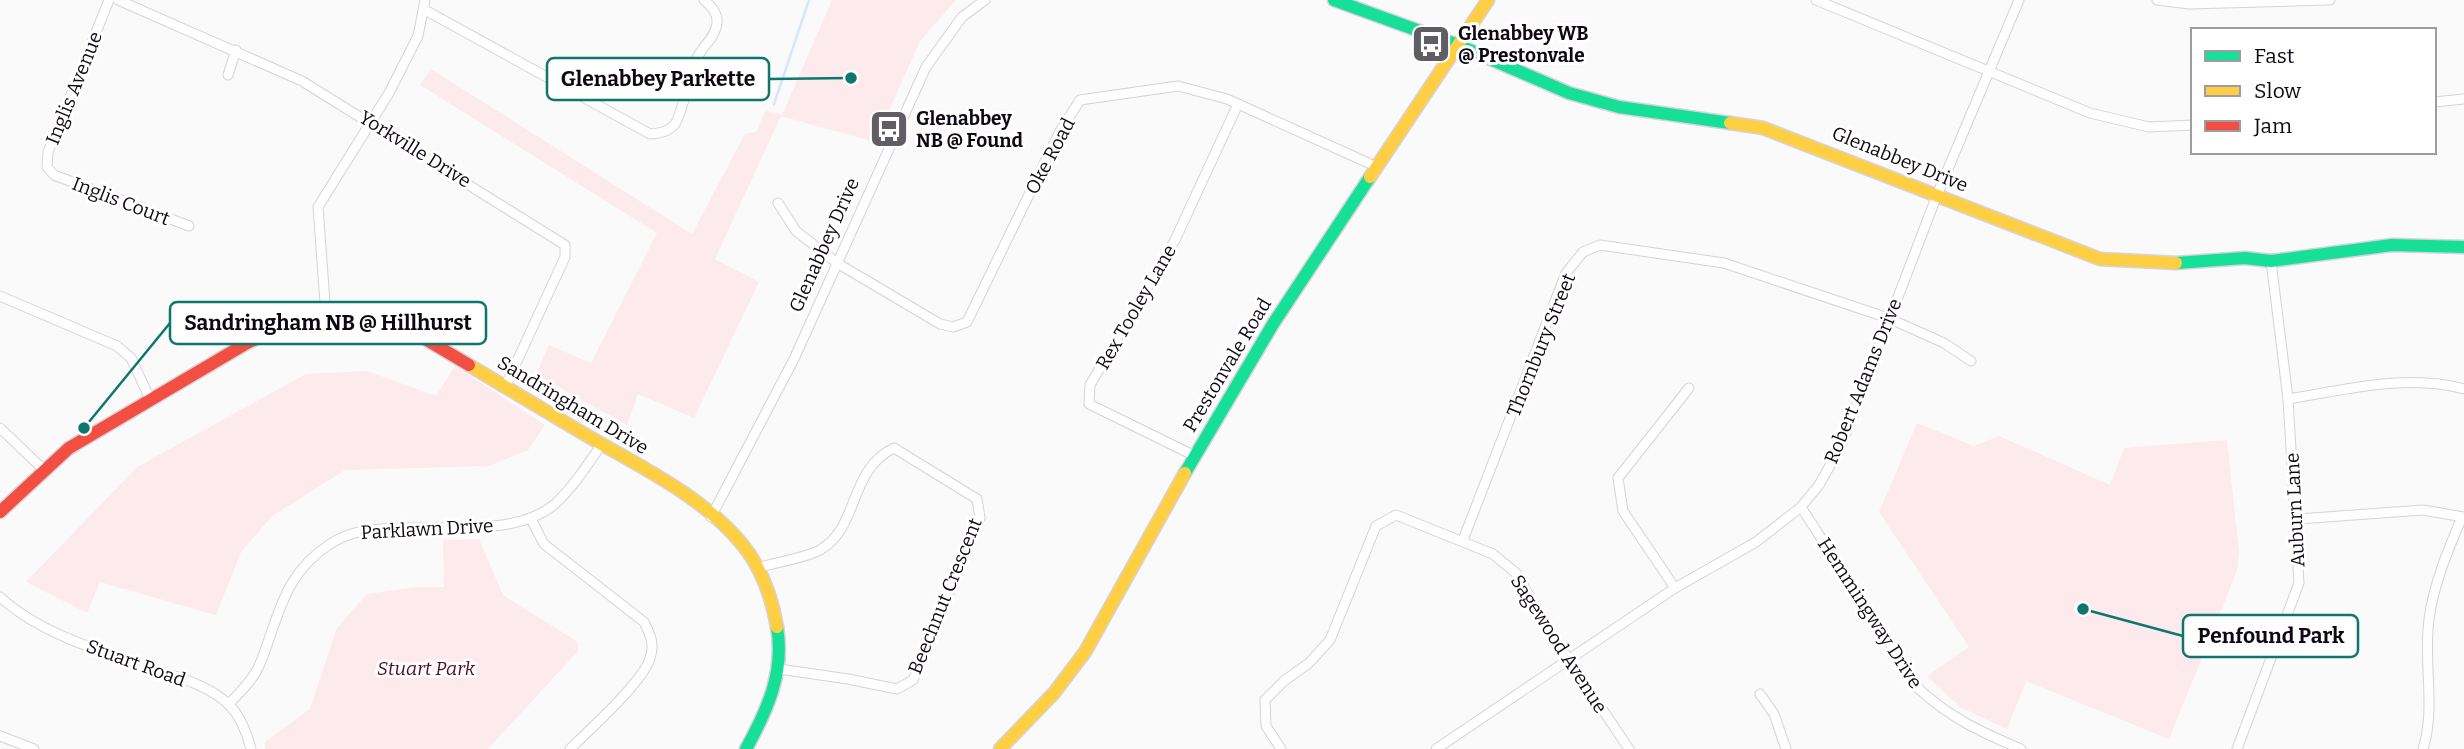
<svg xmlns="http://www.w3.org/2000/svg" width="2464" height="749" font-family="Bitter,serif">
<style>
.green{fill:#fdeaed}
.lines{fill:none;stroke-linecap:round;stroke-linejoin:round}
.stream{stroke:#d6e7fd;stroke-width:2.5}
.street-casing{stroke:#d6d2d9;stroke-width:11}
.fast-casing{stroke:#d6d2d9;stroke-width:15}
.slow-casing{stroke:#d6d2d9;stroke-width:15}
.jam-casing{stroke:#d6d2d9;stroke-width:15}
.street{stroke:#fefefe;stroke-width:9}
.fast{stroke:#16e098;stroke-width:12}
.slow{stroke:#ffcf43;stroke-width:12}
.jam{stroke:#f24e42;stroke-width:12}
.labels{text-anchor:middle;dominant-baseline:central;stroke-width:6;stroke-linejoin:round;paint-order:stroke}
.poi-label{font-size:19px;font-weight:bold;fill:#0f0813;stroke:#fff;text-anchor:start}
.street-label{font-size:19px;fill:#0f0813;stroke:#fff}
.park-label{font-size:19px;font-style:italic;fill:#4d0f21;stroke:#fff}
.leader{fill:none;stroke:#0f766e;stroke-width:2.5}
.callout-dot{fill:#0f766e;stroke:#fff;stroke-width:2.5}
.callout{fill:#fff;stroke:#0f766e;stroke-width:2.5}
.callout-label{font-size:21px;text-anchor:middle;font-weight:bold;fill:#0f0813}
</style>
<rect width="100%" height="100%" fill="#fafafa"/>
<!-- green -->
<g class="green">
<path d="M832,0H956L920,41L875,142L781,116L715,259L759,282L694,418L638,394L627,425L536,374L549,345L591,363L657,233L420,85L431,69L692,234L745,134L756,132L766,110L782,115Z"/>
<path d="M455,366L545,425L528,450L489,466L345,470L272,516L241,552L216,615L100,582L87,613L26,582L137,467L306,374L367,371L436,396Z"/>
<path d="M1917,423L1974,446L1999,436L2110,485L2124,448L2227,440L2239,552L2237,571L2169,739L2026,681L2007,729L1960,707L1927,676L1969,647L1879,512Z"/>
<path d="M479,539L503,595L578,642V651L488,749H265V742L310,709L337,628L367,594L417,587H444L443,540Z"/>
</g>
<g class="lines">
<!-- stream -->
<path class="stream" d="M774,104L809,0"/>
<!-- street casing -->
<g class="street-casing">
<g id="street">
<path d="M109,0L48,152L47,167L54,175L189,226"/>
<path d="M118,0L302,81L565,245V257L505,387"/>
<path d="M1816,0L2090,113L2149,127L2193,125"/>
<path d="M2157,0L2189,4L2330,0"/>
<path d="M425,10L650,134C661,133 668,132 675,124C681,117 691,70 698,56C704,45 716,36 717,23C718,13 711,6 704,0"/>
<path d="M228,75L236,50"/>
<path d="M2434,102L2464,99"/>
<path d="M778,203L796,231L837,263L940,324L953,327L967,322L1059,133L1080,100L1178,86L1227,99L1375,166"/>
<path d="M0,296L117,346L131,358L150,399"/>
<path d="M326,316L318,207L389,93L418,36L425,0"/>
<path d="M2288,399C2344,390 2408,373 2464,389"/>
<path d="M0,428L45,471"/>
<path d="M1195,456L1089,404L1090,385L1175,240L1238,104"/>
<path d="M1801,507L1919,689C1950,718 1983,733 2021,749"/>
<path d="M711,517L794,359L926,67L962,17L985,0"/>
<path d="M531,519L544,544L644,622C650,634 655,644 650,658C644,681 589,730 570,749"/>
<path d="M2298,519L2423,510L2464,517"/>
<path d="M1463,540L1566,273L1583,252L1600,245L1724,263L1888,318L1944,343L1971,361"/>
<path d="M757,568C777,562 802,559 820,550C860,527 848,470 894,448L977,499L980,518L913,680L897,689L848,679L779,669"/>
<path d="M1675,588L1623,511L1618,478L1689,388"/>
<path d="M0,597C42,635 101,651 154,669C178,677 213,687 230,706C241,717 247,734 251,749"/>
<path d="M1760,694L1774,714L1786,749"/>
<path d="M229,704C239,693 253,680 259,666C279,619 281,576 330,544C353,529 375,529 401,528C449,526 519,536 556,503C574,486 588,464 602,444"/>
<path d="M0,736L34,749"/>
<path d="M1281,749L1266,726L1265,700L1284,681L1309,663L1330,640L1376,526L1396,515L1493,554L1517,574L1545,624L1629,749"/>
<path d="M1436,749L1675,588L1756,542L1801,507L1819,485L1841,446L1937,195L2019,0"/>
<path d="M2237,749L2299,583L2288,399L2271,261"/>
<path d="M2423,749C2436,707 2423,662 2429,619C2434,583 2448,550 2462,517"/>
</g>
</g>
<!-- fast casing -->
<g class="fast-casing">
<g id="fast">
<path d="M1334,0L1458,45L1569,93L1619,107L1730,123"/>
<path d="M2176,263L2245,258L2271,261L2392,245L2464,247"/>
<path d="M1185,473L1273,324L1370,177"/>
<path d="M746,749C767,711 785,672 777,627"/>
</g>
</g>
<!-- slow casing -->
<g class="slow-casing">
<g id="slow">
<path d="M1730,123L1763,128L2100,259L2176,263"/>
<path d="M1370,177L1488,0"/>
<path d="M469,365C512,391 555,417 598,442C647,470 705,499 742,544C761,567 772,598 777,627"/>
<path d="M1000,749L1054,693L1085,652L1185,473"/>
</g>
</g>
<!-- jam casing -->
<g class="jam-casing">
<path id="jam" d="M0,512L69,448L247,343L289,324L326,316L389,324L417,334L469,365"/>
</g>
<!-- street -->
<use href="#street" class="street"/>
<!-- fast -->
<use href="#fast" class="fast"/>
<!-- slow -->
<use href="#slow" class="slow"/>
<!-- jam -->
<use href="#jam" class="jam"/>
</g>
<!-- icons -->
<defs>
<g id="bus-square" transform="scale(2.0125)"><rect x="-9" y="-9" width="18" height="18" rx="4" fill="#615d64" stroke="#fff"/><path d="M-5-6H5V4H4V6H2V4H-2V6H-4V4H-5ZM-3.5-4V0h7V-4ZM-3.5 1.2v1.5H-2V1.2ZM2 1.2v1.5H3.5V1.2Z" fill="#fff"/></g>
</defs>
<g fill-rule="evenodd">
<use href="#bus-square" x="1431" y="44"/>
<use href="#bus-square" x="889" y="129"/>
</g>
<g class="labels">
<!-- poi labels -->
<g class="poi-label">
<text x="1458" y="33">Glenabbey WB<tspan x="1458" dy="22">@ Prestonvale</tspan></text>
<text x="916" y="118">Glenabbey<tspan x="916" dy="22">NB @ Found</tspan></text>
</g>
<!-- street labels -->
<g class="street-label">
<text transform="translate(74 88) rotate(-68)">Inglis Avenue</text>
<text transform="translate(415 149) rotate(32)">Yorkville Drive</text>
<text transform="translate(1050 156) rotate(-62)">Oke Road</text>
<text transform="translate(1900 159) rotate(22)">Glenabbey Drive</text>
<text transform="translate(121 201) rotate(21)">Inglis Court</text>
<text transform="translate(824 245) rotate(-66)">Glenabbey Drive</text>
<text transform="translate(1136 307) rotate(-60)">Rex Tooley Lane</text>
<text transform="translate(1541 345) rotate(-68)">Thornbury Street</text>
<text transform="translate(1227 365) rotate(-59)">Prestonvale Road</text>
<text transform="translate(1863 381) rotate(-68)">Robert Adams Drive</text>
<text transform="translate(573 405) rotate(31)">Sandringham Drive</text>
<text transform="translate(2295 510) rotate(-93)">Auburn Lane</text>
<text transform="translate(427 529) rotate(-3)">Parklawn Drive</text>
<text transform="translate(945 596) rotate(-68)">Beechnut Crescent</text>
<text transform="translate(1870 613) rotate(57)">Hemmingway Drive</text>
<text transform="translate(1559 644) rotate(57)">Sagewood Avenue</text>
<text transform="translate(136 663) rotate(20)">Stuart Road</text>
</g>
<!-- park labels -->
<g class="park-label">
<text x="426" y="668">Stuart Park</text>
</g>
</g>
<!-- callouts -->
<path class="leader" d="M851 78L769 79M84 428L170 323M2083 609L2183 636"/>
<g class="callout-dot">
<circle cx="851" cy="78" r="7"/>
<circle cx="84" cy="428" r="7"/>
<circle cx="2083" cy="609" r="7"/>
</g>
<g class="callout">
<rect x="547" y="58" width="222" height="42" rx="7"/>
<rect x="170" y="302" width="316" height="42" rx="7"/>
<rect x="2183" y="615" width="175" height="42" rx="7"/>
</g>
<g class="callout-label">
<text x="658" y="86">Glenabbey Parkette</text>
<text x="328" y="330">Sandringham NB @ Hillhurst</text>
<text x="2271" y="643">Penfound Park</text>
</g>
<!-- legend -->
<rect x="2191" y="28" width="245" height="126" fill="#ffffff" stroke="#9f9ca1" stroke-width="2"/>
<rect x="2205" y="51" width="35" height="10" fill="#16e098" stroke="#9f9ca1" stroke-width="2"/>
<text x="2254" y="63" font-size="21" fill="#0f0813">Fast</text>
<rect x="2205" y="86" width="35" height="10" fill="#ffcf43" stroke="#9f9ca1" stroke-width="2"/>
<text x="2254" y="98" font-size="21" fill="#0f0813">Slow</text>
<rect x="2205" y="121" width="35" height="10" fill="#f24e42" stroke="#9f9ca1" stroke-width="2"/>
<text x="2254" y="133" font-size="21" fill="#0f0813">Jam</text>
</svg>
